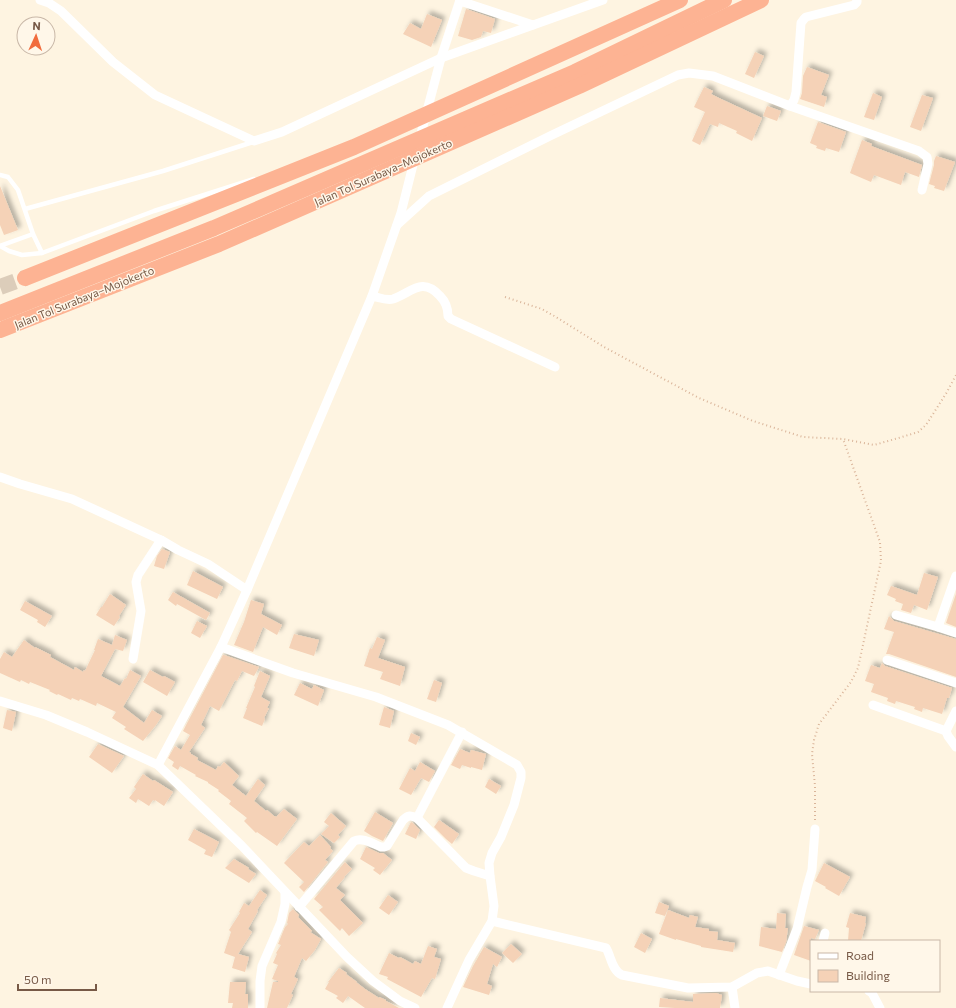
<svg xmlns="http://www.w3.org/2000/svg" width="956" height="1008" font-family="Commissioner,sans-serif">
<style>
.building{fill:#f5d2b7;filter:url(#shadow)}
.lines{fill:none;stroke-linecap:round;stroke-linejoin:round}
.motorway-tunnel{stroke:#dccdba;stroke-width:16;stroke-dasharray:16 8;stroke-linecap:butt}
.path{stroke:#dab59a;stroke-width:2;stroke-dasharray:1 3;stroke-linecap:butt}
.service{stroke:#fff;stroke-width:4.5}
.minor{stroke:#fff;stroke-width:9}
.motorway{stroke:#fdb393;stroke-width:16}
.labels{text-anchor:middle;dominant-baseline:central;stroke-width:3;stroke-linejoin:round;paint-order:stroke}
.street-label{font-size:11px;fill:#775946;stroke:#fff7e9}
</style>
<defs>
<filter id="shadow"><feDropShadow dx="3.5" dy="-3.5" stdDeviation="2" flood-color="#0004"/></filter>
</defs>
<rect width="100%" height="100%" fill="#fef4e1"/>
<!-- building -->
<g class="building">
<path d="M466,9L495,19L491,33L483,31L481,37L472,40L458,36Z"/>
<path d="M427,14L442,20L431,47L403,34L410,23L421,29Z"/>
<path d="M755,52L764,56L754,78L745,74Z"/>
<path d="M807,67L829,75L821,95L827,97L824,107L800,99L802,93L803,76Z"/>
<path d="M704,87L713,91L711,94L721,99L762,118L752,141L736,133L737,131L719,123L718,127L710,124L700,145L692,141L705,112L694,107Z"/>
<path d="M873,93L882,97L874,120L864,117Z"/>
<path d="M922,95L933,98L921,131L910,127Z"/>
<path d="M767,106L781,111L777,121L763,116Z"/>
<path d="M818,122L846,132L839,152L826,148L825,151L816,148L817,146L810,143Z"/>
<path d="M862,140L872,144L871,146L922,165L919,177L905,172L901,185L874,175L871,182L850,173Z"/>
<path d="M936,156L955,162L944,191L934,188L935,186L929,184L934,165V161Z"/>
<path d="M0,186L18,230L4,235L0,225Z"/>
<path d="M162,549L170,552L164,569L154,566L157,556Z"/>
<path d="M193,571L223,587L217,599L187,585Z"/>
<path d="M924,573L938,577L927,610L914,605L911,613L901,610L903,604L895,601L896,599L887,595L891,586L917,595Z"/>
<path d="M173,592L210,613L206,620L177,604L176,606L168,600Z"/>
<path d="M110,594L126,605L119,616L120,617L114,626L96,615L101,607H102Z"/>
<path d="M956,594V627L946,623Z"/>
<path d="M251,600L264,604L261,614L282,625L277,635L263,627L253,652L234,645L244,622Z"/>
<path d="M25,601L52,616L45,627L37,622L38,620L20,610Z"/>
<path d="M889,616L894,621L956,639V677L889,654H886L894,632L884,629Z"/>
<path d="M197,621L207,626L200,638L191,633Z"/>
<path d="M294,634L319,640L314,656L289,648Z"/>
<path d="M115,635L127,640L123,651L115,649L101,676L120,686L125,678L126,679L130,670L141,676L123,707L144,723L152,710L162,716L156,725L143,741L124,729L126,727L112,718L116,712L97,703L96,706L80,699L79,701L72,698L71,700L58,694L57,695L49,691L50,690L30,682L29,684L21,680L20,682L0,673V659L4,652L12,657L24,640L35,648V647L51,655L50,657L74,670L75,667L83,672L84,670L85,671L95,650H94L98,639L112,645Z"/>
<path d="M377,637L385,640L378,658L405,667L400,686L380,679L383,672L364,666L370,648L372,649Z"/>
<path d="M223,655H224L259,667L254,676L242,671L237,681L235,680L219,711L210,706L201,725L205,728L189,752L191,753V754L198,758L197,760L216,770L218,766L220,767L224,762L239,776L232,785L246,796L258,779L265,785L254,801L266,811L267,810L274,816H275L276,817L284,809L297,819L277,846L257,832L256,833L244,821L247,818L229,804L231,801L218,791L219,790L208,783V782L195,776L196,775L180,766L178,770L172,766L174,762L168,758L175,746L181,750L190,735L183,731Z"/>
<path d="M882,663L885,666L952,688L949,698H947L942,714L923,708L922,712L914,709L915,707L896,701L895,704L887,701L888,698L871,692L874,684L865,681L871,665L880,668Z"/>
<path d="M150,670L163,677L164,676L175,682L167,696L143,682Z"/>
<path d="M260,671L270,676L261,697L270,702L267,708H269L264,718L265,719L262,726L243,718L247,708H246L255,687L254,686Z"/>
<path d="M434,680L442,683L436,702L427,699Z"/>
<path d="M300,683L312,689L314,685L324,690L318,706L294,695Z"/>
<path d="M384,707L394,711L390,728L379,725Z"/>
<path d="M7,710L16,712L12,731L3,728Z"/>
<path d="M411,733L420,737L416,745L408,741Z"/>
<path d="M98,744L124,756L112,773L89,757Z"/>
<path d="M460,749L470,753L471,750L486,754L482,770L471,767V768L462,765L460,769L451,765Z"/>
<path d="M420,762L435,771L429,782L421,778L411,795L399,789L410,768L415,771Z"/>
<path d="M143,774L153,781L154,780L173,792L164,806L155,800V801L153,800L149,806L138,799L136,803L129,798L136,789L134,787Z"/>
<path d="M489,779L501,786L496,794L485,787Z"/>
<path d="M375,812L393,823L383,841L372,836L364,831Z"/>
<path d="M331,813L346,826L338,835L340,837L334,843L321,834L329,826L324,822Z"/>
<path d="M439,820L459,834L452,844L446,839L434,827Z"/>
<path d="M411,822L413,823L420,830L416,839L405,834Z"/>
<path d="M194,829L219,842L212,857L204,854L206,850L188,840Z"/>
<path d="M320,835L331,847L330,848L333,851L325,860L328,862L304,892L299,887L304,882L284,863L304,842L309,846Z"/>
<path d="M366,847L379,853H383L392,860L380,875L373,870L375,868L360,859Z"/>
<path d="M234,859L249,868L248,869L256,874L249,883L225,868Z"/>
<path d="M345,862L352,869L344,877H345L336,888L345,895L340,900L363,923L349,936L342,928L340,931L319,910L323,907L314,899Z"/>
<path d="M824,863L850,877L839,896L825,888L826,887L815,881Z"/>
<path d="M260,890L267,895L257,910L258,911L248,929L252,932L238,954L249,957L245,972L232,968L235,957L224,953L231,932L229,930L240,913L239,912L244,903L249,906Z"/>
<path d="M388,895L398,902L389,915L379,908Z"/>
<path d="M659,902L669,906L665,916L655,913Z"/>
<path d="M293,909L299,915L298,917L312,931L310,932L321,939L315,950L306,961L302,958L294,977L298,979L291,994L293,995L287,1008H267L273,982H278V981L272,979L278,965L273,963L277,954L276,953L281,945L278,944L285,927L288,924L287,923L289,913Z"/>
<path d="M668,910L689,918L690,915L698,917L695,927L709,929V931L718,932L717,940L735,943L733,952L701,947V946L676,939V940L659,934Z"/>
<path d="M777,913L786,914L785,928H788L786,942L782,952L759,946L761,927L776,929Z"/>
<path d="M850,913L866,917L865,923H866L861,941H848L849,928L846,927Z"/>
<path d="M804,926L819,930L815,939L811,938V961L794,955Z"/>
<path d="M641,933L652,939L645,953L634,947Z"/>
<path d="M511,944L522,954L513,963L502,953Z"/>
<path d="M428,946L437,949L434,957L441,959L435,979L432,978L421,997L387,979L388,977L379,974L389,953L399,958L400,957L413,964L415,961L421,964Z"/>
<path d="M484,947L502,957L497,967L493,964L487,984L492,986L489,995L463,987L473,966Z"/>
<path d="M339,968L347,973L346,974L357,982H356L365,989L379,998V997L386,1000V1001L399,1008H365L348,996L343,1003L336,998L338,996L325,989L329,982H328Z"/>
<path d="M230,982H246L245,994H248V1008H232L233,1003H228Z"/>
<path d="M716,993L722,995L720,1008H675L659,1007L660,998L693,1002V994Z"/>
</g>
<g class="lines">
<!-- motorway-tunnel -->
<path class="motorway-tunnel" d="M0,287L25,278"/>
<!-- path -->
<g class="path">
<path d="M505,297L542,309L556,317L604,347L699,398L753,421L803,437L843,439L874,445L902,437L918,432L926,425L947,392L956,375"/>
<path d="M815,820V786L812,754L814,740L819,724L851,682L858,668L881,561L880,542L843,439"/>
</g>
<!-- service -->
<g class="service">
<path d="M0,175L8,177L18,190L33,234L42,253"/>
<path d="M25,209L163,171L253,142"/>
<path d="M0,246L9,251L22,255L42,253L154,211L254,179"/>
<path d="M0,246L33,234"/>
</g>
<!-- minor -->
<g class="minor">
<path d="M40,0L49,3L61,11L113,62L155,95L254,141L282,132L441,58L603,0"/>
<path d="M460,1L533,25"/>
<path d="M790,106L919,151L927,157L928,164L922,190"/>
<path d="M419,141L441,58L460,0"/>
<path d="M397,225L429,196L552,135L678,75L689,73L713,76L790,106L794,100L796,92L801,23L804,19L806,17L854,5L857,2V0"/>
<path d="M372,296C378,297 386,301 393,299C411,293 422,276 440,296C446,302 448,308 448,316L451,319L555,367"/>
<path d="M0,477L20,484L72,499L161,540L178,550L208,564L247,590"/>
<path d="M896,615L938,627L956,633"/>
<path d="M938,627L954,581L956,576"/>
<path d="M221,647L293,673L376,697L448,725L517,765L521,772V778L514,805L501,837L492,853L489,863L490,876L494,906L492,921L469,960L447,1008"/>
<path d="M133,659L141,611L136,582L138,575L161,540"/>
<path d="M887,660L956,683"/>
<path d="M0,701L46,715L87,732L158,765L242,846L347,957L373,981L400,1001L415,1008"/>
<path d="M873,705L946,731L956,711"/>
<path d="M946,731L948,736L956,747"/>
<path d="M158,765L221,647L247,590L372,296L401,213L415,157"/>
<path d="M417,818L462,732"/>
<path d="M299,907L354,841C363,837 373,844 381,847H384L387,846L403,820C408,815 411,815 417,818L466,868L474,871L490,876"/>
<path d="M492,921L606,948C611,956 612,971 622,975L688,988L732,987L757,973L768,971L797,981L811,984"/>
<path d="M823,941L825,933"/>
<path d="M779,975L797,929L807,887L812,870L815,829"/>
<path d="M732,987L735,1008"/>
<path d="M869,991L872,993L880,1008"/>
<path d="M260,1008V981L262,966L281,922L285,904V892"/>
</g>
<!-- motorway -->
<g class="motorway">
<path d="M25,278L354,147L680,0"/>
<path d="M0,313L214,228L575,72L724,0"/>
<path d="M0,330L219,244L579,86L761,0"/>
</g>
</g>
<g class="labels">
<!-- street labels -->
<g class="street-label">
<text transform="translate(383 172) rotate(-24)">Jalan Tol Surabaya–Mojokerto</text>
<text transform="translate(84 297) rotate(-22)">Jalan Tol Surabaya–Mojokerto</text>
</g>
</g>
<!-- legend -->
<rect x="810" y="940" width="130" height="52" fill="#fff7e9" stroke="#c9b8a8"/>
<rect x="818" y="953" width="20" height="6" fill="#ffffff" stroke="#c9b8a8"/>
<text x="846" y="960" font-size="12" fill="#775946">Road</text>
<rect x="818" y="970" width="20" height="12" fill="#f5d2b7" stroke="#c9b8a8"/>
<text x="846" y="980" font-size="12" fill="#775946">Building</text>
<!-- north arrow -->
<g transform="translate(36 36) rotate(3)"><circle r="19" fill="#fff7e9" stroke="#c9b8a8"/>
<path d="M0-3L7 15L0 10L-7 15Z" fill="#f16c3d"/>
<text y="-6" font-size="11" font-weight="bold" text-anchor="middle" fill="#775946">N</text>
</g>
<!-- scale -->
<path d="M18 984v6h78v-6" fill="none" stroke="#775946" stroke-width="2"/>
<text x="24" y="984" font-size="12" fill="#775946" stroke="#fff7e9" stroke-width="3" paint-order="stroke">50 m</text>
</svg>
